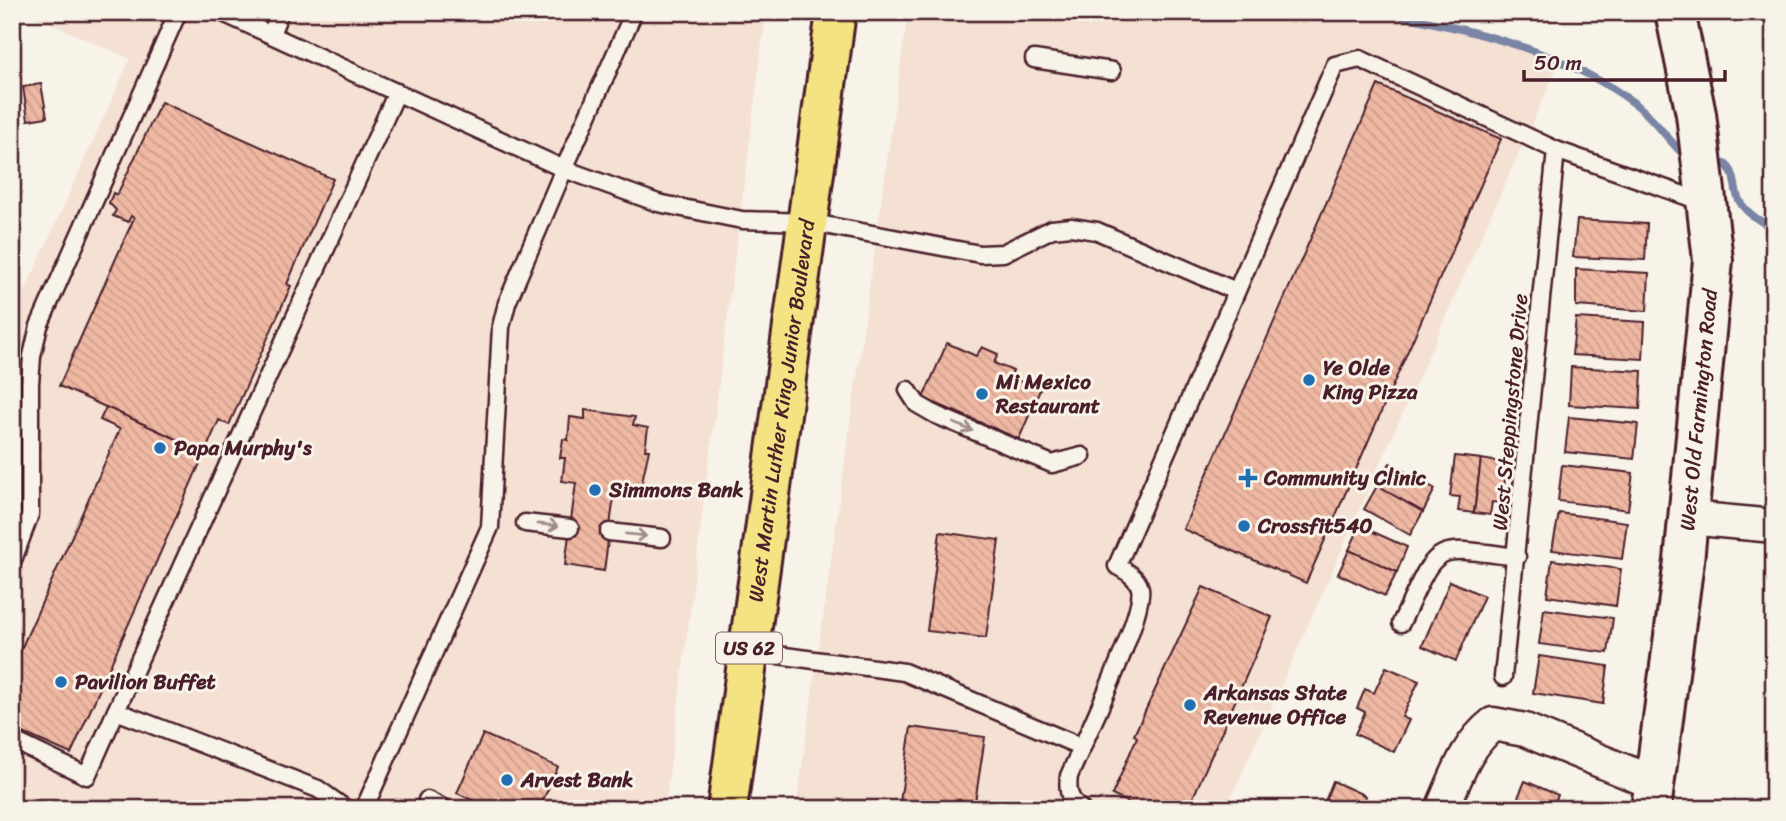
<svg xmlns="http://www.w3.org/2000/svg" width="1786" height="821" font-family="Sriracha,sans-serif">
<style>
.built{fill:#f4e1d3}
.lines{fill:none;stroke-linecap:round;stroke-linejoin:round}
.stream{stroke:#7a84a4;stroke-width:8}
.building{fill:url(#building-back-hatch);stroke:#4a1f2b;stroke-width:2}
.service-casing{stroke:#4a1f2b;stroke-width:21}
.minor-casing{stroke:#4a1f2b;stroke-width:37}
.tertiary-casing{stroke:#4a1f2b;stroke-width:44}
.trunk-casing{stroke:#4a1f2b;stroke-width:44}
.service{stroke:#f7f3e8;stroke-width:16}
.minor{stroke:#f7f3e8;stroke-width:32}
.tertiary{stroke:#f7f3e8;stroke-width:38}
.trunk{stroke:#f4e382;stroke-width:38}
.oneway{stroke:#a0898a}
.poi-dot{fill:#1f6fb2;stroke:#f7f3e8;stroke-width:2.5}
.labels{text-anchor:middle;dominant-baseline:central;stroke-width:6;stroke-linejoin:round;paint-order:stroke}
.shield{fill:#f7f3e8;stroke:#7e5f64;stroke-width:2}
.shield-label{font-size:19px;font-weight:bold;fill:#4a1f2b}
.poi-label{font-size:21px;font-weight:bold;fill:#4a1f2b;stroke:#f7f3e8;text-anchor:start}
.street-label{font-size:21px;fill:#4a1f2b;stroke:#f7f3e8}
</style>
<defs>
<pattern id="building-back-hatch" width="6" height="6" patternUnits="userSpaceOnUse" patternTransform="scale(1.75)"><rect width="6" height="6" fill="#eeb8a3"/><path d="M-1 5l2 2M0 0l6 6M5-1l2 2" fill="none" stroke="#ce9e8c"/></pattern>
</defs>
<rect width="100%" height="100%" fill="#f7f3e8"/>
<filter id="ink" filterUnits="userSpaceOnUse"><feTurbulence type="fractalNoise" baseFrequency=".0143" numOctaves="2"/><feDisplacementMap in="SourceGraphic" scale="14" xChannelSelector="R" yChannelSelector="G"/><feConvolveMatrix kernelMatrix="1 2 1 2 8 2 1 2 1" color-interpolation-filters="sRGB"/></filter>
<g filter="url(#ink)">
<!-- built -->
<g class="built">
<path d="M25,12H766L665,809H12V320L130,59Z"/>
<path d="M908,12H1383L1474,31L1559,63L1226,809H796Z"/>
</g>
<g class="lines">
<!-- stream -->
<g class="stream">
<path d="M1383,12C1470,30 1565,50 1638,106C1655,120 1669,141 1686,157"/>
<path d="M1725,164C1737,173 1733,187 1739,200C1745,213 1762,222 1774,229"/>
</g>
</g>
<!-- building -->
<g class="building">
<path d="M41,84L47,117L28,120L23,87Z"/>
<path d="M1378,85L1501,139L1306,583L1183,529Z"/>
<path d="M161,102L333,179L287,284L291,286L229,425L219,420L205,452L59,386L134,218L131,216L128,222L113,216L116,210L109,203L113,193L117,195Z"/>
<path d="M1577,220L1647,224L1645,260L1573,257Z"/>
<path d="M1576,269L1649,273L1647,311L1576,306Z"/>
<path d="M1576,318L1645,322L1643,359L1572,355Z"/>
<path d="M947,343L976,356L982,347L998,354L994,363L1013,371L1010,377L1040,390L1019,439L923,398Z"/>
<path d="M1571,367L1642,371L1640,409L1569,405Z"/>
<path d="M106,407L205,452L71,754L12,728V669L120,429L100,420Z"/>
<path d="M585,410L635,417L633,425L648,428L645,450H649L640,491L615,488L604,571L565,565L576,483L562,481L565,458H560L563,439L568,440L570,417L585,419Z"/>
<path d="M1569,417L1638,424L1634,459L1565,452Z"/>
<path d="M1455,456L1481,459L1474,513L1458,511L1460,497L1450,496Z"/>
<path d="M1481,459L1507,463L1502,503L1492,502L1490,515L1474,513Z"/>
<path d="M1390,463L1435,489L1423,512L1377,486Z"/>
<path d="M1562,465L1633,473L1628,510L1558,501Z"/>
<path d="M1377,486L1423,512L1410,535L1364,509Z"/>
<path d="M1559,513L1627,522L1622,559L1552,550Z"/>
<path d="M1360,526L1407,547L1397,572L1349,550Z"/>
<path d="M940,532L999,540L986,638L927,631Z"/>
<path d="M1349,550L1397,572L1385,596L1338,574Z"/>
<path d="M1552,560L1621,569L1616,606L1547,596Z"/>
<path d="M1450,581L1484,596L1456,661L1422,646Z"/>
<path d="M1203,587L1272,617L1188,809H1142L1112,795L1137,737L1134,735Z"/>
<path d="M1544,609L1613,618L1608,653L1539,644Z"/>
<path d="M1539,656L1608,666L1603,704L1533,693Z"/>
<path d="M1386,667L1419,681L1402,717L1409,720L1394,752L1355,734L1365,712L1357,708L1365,689L1374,693Z"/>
<path d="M911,727L985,737L974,809H899Z"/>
<path d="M483,734L558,767L539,809H476L478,803L457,793Z"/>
<path d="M1333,781L1366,796L1361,809H1322Z"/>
<path d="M1525,781L1558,795L1552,809H1513Z"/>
</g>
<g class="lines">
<!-- service casing -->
<g class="service-casing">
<g id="service">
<path d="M221,12L564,169L634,12"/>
<path d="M271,34L280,12"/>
<path d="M1034,59L1112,71"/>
<path d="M908,390L917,404L936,415L1052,464L1082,456"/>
<path d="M525,523L570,528"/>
<path d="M609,532L662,538"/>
<path d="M12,563L30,514V384L32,356L39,326L178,12"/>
<path d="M1401,623C1439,543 1428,545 1517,557"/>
<path d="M748,651L904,672L1082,747"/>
<path d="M1503,677L1556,150"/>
<path d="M12,740L87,776L116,711"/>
<path d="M427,800L445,809"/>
<path d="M346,809L318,789L116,711L397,92"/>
<path d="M364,809L490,527L501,327L507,303L564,169L658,203L742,220L808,222L980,254L1003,253L1052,229L1071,227L1097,231L1236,291"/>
<path d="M1081,809C1069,801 1067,790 1069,776C1082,746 1146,612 1140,588C1137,577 1126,571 1117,566L1335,65L1360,59L1556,150L1706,203"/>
</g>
</g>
<!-- minor casing -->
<g class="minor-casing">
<g id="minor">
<path d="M1689,518L1774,526"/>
<path d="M1442,809C1456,778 1466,745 1493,724L1525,730L1654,783"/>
</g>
</g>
<!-- tertiary casing -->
<g class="tertiary-casing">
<g id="tertiary">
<path id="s1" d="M1651,809L1684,561L1713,260L1696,114L1675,12"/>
</g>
</g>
<!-- trunk casing -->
<g class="trunk-casing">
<g id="trunk">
<path id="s2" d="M727,809L836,12"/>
</g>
</g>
<!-- service -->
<use href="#service" class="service"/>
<!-- minor -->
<use href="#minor" class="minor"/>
<!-- tertiary -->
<use href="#tertiary" class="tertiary"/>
<!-- trunk -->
<use href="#trunk" class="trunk"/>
</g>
<!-- one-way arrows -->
<defs><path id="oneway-shaft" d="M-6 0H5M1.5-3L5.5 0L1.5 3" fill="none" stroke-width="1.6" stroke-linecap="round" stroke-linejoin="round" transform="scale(1.75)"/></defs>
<g class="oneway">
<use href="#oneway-shaft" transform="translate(963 427) rotate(23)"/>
<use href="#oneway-shaft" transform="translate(548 525) rotate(6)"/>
<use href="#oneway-shaft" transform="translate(636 535) rotate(6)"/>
</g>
</g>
<!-- markers -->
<g class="poi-dot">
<circle cx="1309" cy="380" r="7"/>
<circle cx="982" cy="394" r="7"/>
<circle cx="160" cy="448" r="7"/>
<path d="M1244.5 467.5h7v7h7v7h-7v7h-7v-7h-7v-7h7z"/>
<circle cx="595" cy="490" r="7"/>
<circle cx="1244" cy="526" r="7"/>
<circle cx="61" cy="682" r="7"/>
<circle cx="1190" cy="705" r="7"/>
<circle cx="507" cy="780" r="7"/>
</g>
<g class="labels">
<!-- shield labels -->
<rect class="shield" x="716" y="632.5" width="66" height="31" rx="5"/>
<g class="shield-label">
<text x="749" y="648">US 62</text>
</g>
<!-- poi labels -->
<g class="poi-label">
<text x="1323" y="368">Ye Olde<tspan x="1323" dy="24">King Pizza</tspan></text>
<text x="996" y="382">Mi Mexico<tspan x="996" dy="24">Restaurant</tspan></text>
<text x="174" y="448">Papa Murphy's</text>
<text x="1264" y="478">Community Clinic</text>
<text x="609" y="490">Simmons Bank</text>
<text x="1258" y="526">Crossfit540</text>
<text x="75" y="682">Pavilion Buffet</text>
<text x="1204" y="693">Arkansas State<tspan x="1204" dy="24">Revenue Office</tspan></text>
<text x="521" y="780">Arvest Bank</text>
</g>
<!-- street labels -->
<g class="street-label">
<text stroke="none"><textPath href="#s2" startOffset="402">West Martin Luther King Junior Boulevard</textPath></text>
<text stroke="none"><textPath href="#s1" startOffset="402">West Old Farmington Road</textPath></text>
<text transform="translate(1510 412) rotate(-85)">West Steppingstone Drive</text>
</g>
</g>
<!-- margin -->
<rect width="1786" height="821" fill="none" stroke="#f7f3e8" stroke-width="42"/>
<rect x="21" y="21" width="1744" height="779" fill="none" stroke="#4a1f2b" stroke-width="2.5" filter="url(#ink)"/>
<!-- scale -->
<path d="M1524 70v10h201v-10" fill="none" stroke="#4a1f2b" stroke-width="3.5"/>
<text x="1534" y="70" font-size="21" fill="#4a1f2b" stroke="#f7f3e8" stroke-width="5" paint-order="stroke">50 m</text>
</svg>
